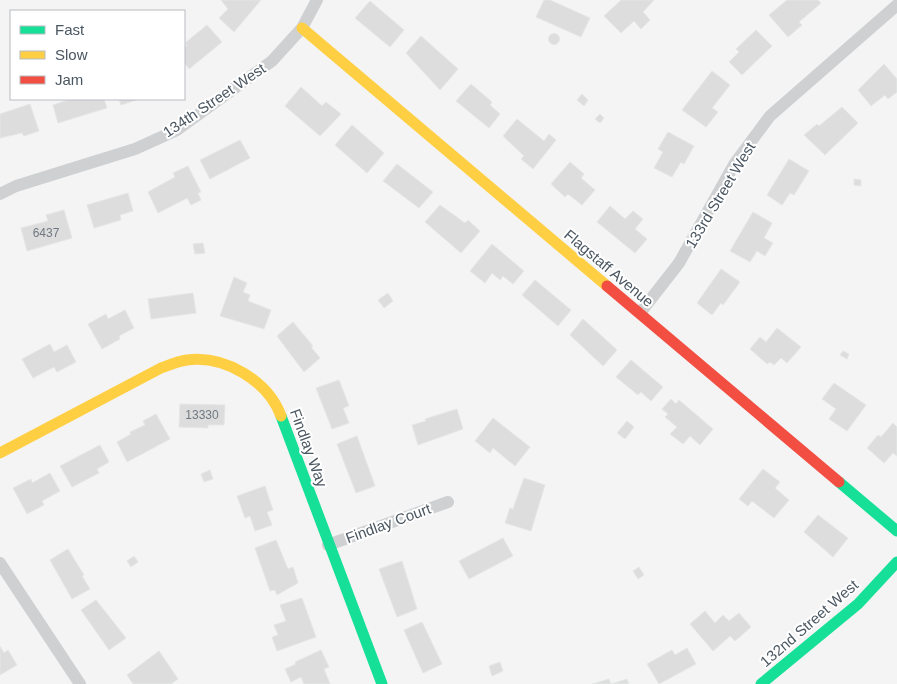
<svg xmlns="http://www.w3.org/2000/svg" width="897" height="684" font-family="Helvetica,sans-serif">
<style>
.building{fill:#ddddde;stroke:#e5e6e7}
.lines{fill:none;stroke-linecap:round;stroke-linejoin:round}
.street{stroke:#ced0d2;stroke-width:12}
.fast{stroke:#16e098;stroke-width:11}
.slow{stroke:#ffcf43;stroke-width:11}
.jam{stroke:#f24e42;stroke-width:11}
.labels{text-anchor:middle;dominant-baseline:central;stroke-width:4;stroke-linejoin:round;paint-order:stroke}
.number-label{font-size:12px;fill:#707881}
.street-label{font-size:15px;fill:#4a5661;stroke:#fff}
</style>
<rect width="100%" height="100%" fill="#f4f4f4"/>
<!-- building -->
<g class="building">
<path d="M221,0H261L234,32L219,18L228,9Z"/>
<path d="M544,0H550L590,18L581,37L536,17Z"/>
<path d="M621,0H654L643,12L650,20L641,29L634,21L621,33L604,16Z"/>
<path d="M787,0H818L821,3L799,22L802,25L788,37L769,15Z"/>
<path d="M370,1L404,30L390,47L355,18Z"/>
<path d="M207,25L222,42L189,69L184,62V48L187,45L185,43Z"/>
<path d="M756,30L772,46L742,75L729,62L739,52L736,49Z"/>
<circle cx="554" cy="39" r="5.5"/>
<path d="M421,36L458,69L440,90L406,53Z"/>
<path d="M884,64L897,79V92L888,99L885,95L871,106L858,90Z"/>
<path d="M712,71L730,85L712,108L718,112L706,127L682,110Z"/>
<path d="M471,84L492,102L490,105L500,114L489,128L456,101Z"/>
<path d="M301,87L322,106L326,102L341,114L320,136L285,106Z"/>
<path d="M582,94L588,100L584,106L577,100Z"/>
<path d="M71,99H104L107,108L58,123L53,105Z"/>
<path d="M119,99H139L121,105Z"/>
<path d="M30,104L39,131L24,136L22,133L0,138V114Z"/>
<path d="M842,107L858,123L825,155L804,135L817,124L819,126Z"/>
<path d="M600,114L604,118L600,123L595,119Z"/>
<path d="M517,119L544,141L549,134L556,140L533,169L521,159L524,156L503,136Z"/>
<path d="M352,125L384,153L367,173L335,145Z"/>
<path d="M668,132L694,146L684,164L681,162L672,177L654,168L663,152L658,149Z"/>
<path d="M240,140L250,158L210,179L200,160Z"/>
<path d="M789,159L809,171L794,195L790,193L782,205L767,195Z"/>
<path d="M570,162L584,174L581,178L595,190L582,205L568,194L565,197L551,184Z"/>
<path d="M397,164L433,192L419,208L383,181Z"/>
<path d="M188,166L201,192L198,193L201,200L191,205L187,198L158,213L148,192L175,177L173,173Z"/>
<path d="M854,179L861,180V186L854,185Z"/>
<path d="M128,193L133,211L120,215L121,220L94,228L87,205Z"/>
<path d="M440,205L465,223L468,220L480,231L461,253L425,222Z"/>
<path d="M610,206L625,219L633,211L643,219L635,229L647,239L635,253L597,222Z"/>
<path d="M64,210L72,238L27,251L21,228L48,221L46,215Z"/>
<path d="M753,212L772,223L764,238L773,243L765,256L757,251L750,262L730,251Z"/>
<path d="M203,243L205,253L195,254L193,244Z"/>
<path d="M492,244L524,271L513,284L503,276L500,280L492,273L485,283L470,271Z"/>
<path d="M721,269L740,282L723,305L721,303L712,315L697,303Z"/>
<path d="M234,277L247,283L243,292L250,295L248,301L271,310L264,329L220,316Z"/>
<path d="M535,280L571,310L558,326L522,295Z"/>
<path d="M193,293L196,313L151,319L148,299Z"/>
<path d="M388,293L393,301L384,308L378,300Z"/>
<path d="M125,310L134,328L119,336L120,339L102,349L88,324L106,314L108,319Z"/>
<path d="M583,319L617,350L603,366L570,335Z"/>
<path d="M293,322L313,346L311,347L320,358L304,372L277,336Z"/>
<path d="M777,328L801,347L787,363L781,358L774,365L770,362L767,364L750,349L760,337L766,342Z"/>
<path d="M50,344L54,352L67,345L76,362L57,372L54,367L33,378L22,359Z"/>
<path d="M843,351L849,354L847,359L840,355Z"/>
<path d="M631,360L663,387L651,401L641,392L638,395L616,377Z"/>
<path d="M339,380L349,406L343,408L349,423L332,429L316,388Z"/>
<path d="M834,383L866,405L847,431L829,419L836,409L822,399Z"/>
<path d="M671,399L676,404L679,400L713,429L700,445L690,436L683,444L670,434L677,427L665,417L668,414L662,409Z"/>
<path d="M180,404L225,405L224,425H208V428L179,427Z"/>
<path d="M457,409L463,429L418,445L412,425L426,421L425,419Z"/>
<path d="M156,414L170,439L127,462L117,442L131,434L130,432L145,425L143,421Z"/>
<path d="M493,418L530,447L515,466L493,448L490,453L475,441Z"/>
<path d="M627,421L634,427L625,439L617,433Z"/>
<path d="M893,423L897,427V456L893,453L884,463L867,448L878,435L881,437Z"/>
<path d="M357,436L375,486L356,493L337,444Z"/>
<path d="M100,445L109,462L97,469L99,473L72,487L60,466Z"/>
<path d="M763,469L780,482L775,488L789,500L774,518L752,501L748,506L739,499Z"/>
<path d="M210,470L213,479L204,482L201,474Z"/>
<path d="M50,473L60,491L42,501L44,505L27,514L13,488L31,479L32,483Z"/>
<path d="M524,478L545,485L531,531L505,523L510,508L513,509Z"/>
<path d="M265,486L273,510L267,512L272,525L255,531L250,516L245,518L237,496Z"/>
<path d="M818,515L848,538L833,557L804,532Z"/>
<path d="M503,538L513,556L469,579L459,561Z"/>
<path d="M276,540L288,569L293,567L298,583L277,595L275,590L270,591L255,548Z"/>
<path d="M68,549L84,575L82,576L90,589L72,599L50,560Z"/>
<path d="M134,556L138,562L131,567L127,561Z"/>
<path d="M402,561L417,609L397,617L379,569Z"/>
<path d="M639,567L644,575L638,579L633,571Z"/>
<path d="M302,598L316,637L277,651L272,637L278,635L274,625L286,621L280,605Z"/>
<path d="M96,600L126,638L109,650L81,610Z"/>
<path d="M705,611L715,623L723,615L729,621L739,613L751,627L735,641L730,636L713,651L690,624Z"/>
<path d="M422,622L442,664L423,673L404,630Z"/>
<path d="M0,646L4,653L8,650L17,665L0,675Z"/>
<path d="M687,648L696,664L659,684L647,664L672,650L675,655Z"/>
<path d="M321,650L329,667L324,669L330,684H304L301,677L291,682L285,669L296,664L295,662Z"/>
<path d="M159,651L178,679L171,684H133L127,675Z"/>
<path d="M500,662L503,671L492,676L489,666Z"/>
<path d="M609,679L611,684H592Z"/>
<path d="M627,679L629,684H611Z"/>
</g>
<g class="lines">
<!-- street -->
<g class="street">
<path d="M0,194L16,186L135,149L177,130L272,61L302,28L317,0"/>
<path d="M640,313L679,263L735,163L770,116L897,5"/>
<path d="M328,545L448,502"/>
<path d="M0,563L80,684"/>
</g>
<!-- fast -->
<g class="fast">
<path d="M281,416L382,684"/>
<path d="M839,482L897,531"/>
<path d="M761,684L858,604L897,562"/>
</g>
<!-- slow -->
<g class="slow">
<path d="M302,28L607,286"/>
<path d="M0,453L161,368C169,365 179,361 187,360C225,355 268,381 281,416"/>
</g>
<!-- jam -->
<path class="jam" d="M607,286L839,482"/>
</g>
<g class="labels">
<!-- number labels -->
<g class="number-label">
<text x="46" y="233">6437</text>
<text x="202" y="415">13330</text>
</g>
<!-- street labels -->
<g class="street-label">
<text transform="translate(214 100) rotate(-34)">134th Street West</text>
<text transform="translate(720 195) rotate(-59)">133rd Street West</text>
<text transform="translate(609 268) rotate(40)">Flagstaff Avenue</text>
<text transform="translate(309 448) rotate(70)">Findlay Way</text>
<text transform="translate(388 523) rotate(-20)">Findlay Court</text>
<text transform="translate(809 623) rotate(-41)">132nd Street West</text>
</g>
</g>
<!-- legend -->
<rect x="10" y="10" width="175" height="90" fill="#ffffff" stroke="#b7bbc0"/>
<rect x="20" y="26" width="25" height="8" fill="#16e098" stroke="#b7bbc0"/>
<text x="55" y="35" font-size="15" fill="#4a5661">Fast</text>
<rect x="20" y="51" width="25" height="8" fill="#ffcf43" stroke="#b7bbc0"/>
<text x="55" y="60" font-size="15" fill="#4a5661">Slow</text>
<rect x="20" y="76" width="25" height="8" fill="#f24e42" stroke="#b7bbc0"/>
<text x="55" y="85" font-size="15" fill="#4a5661">Jam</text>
</svg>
